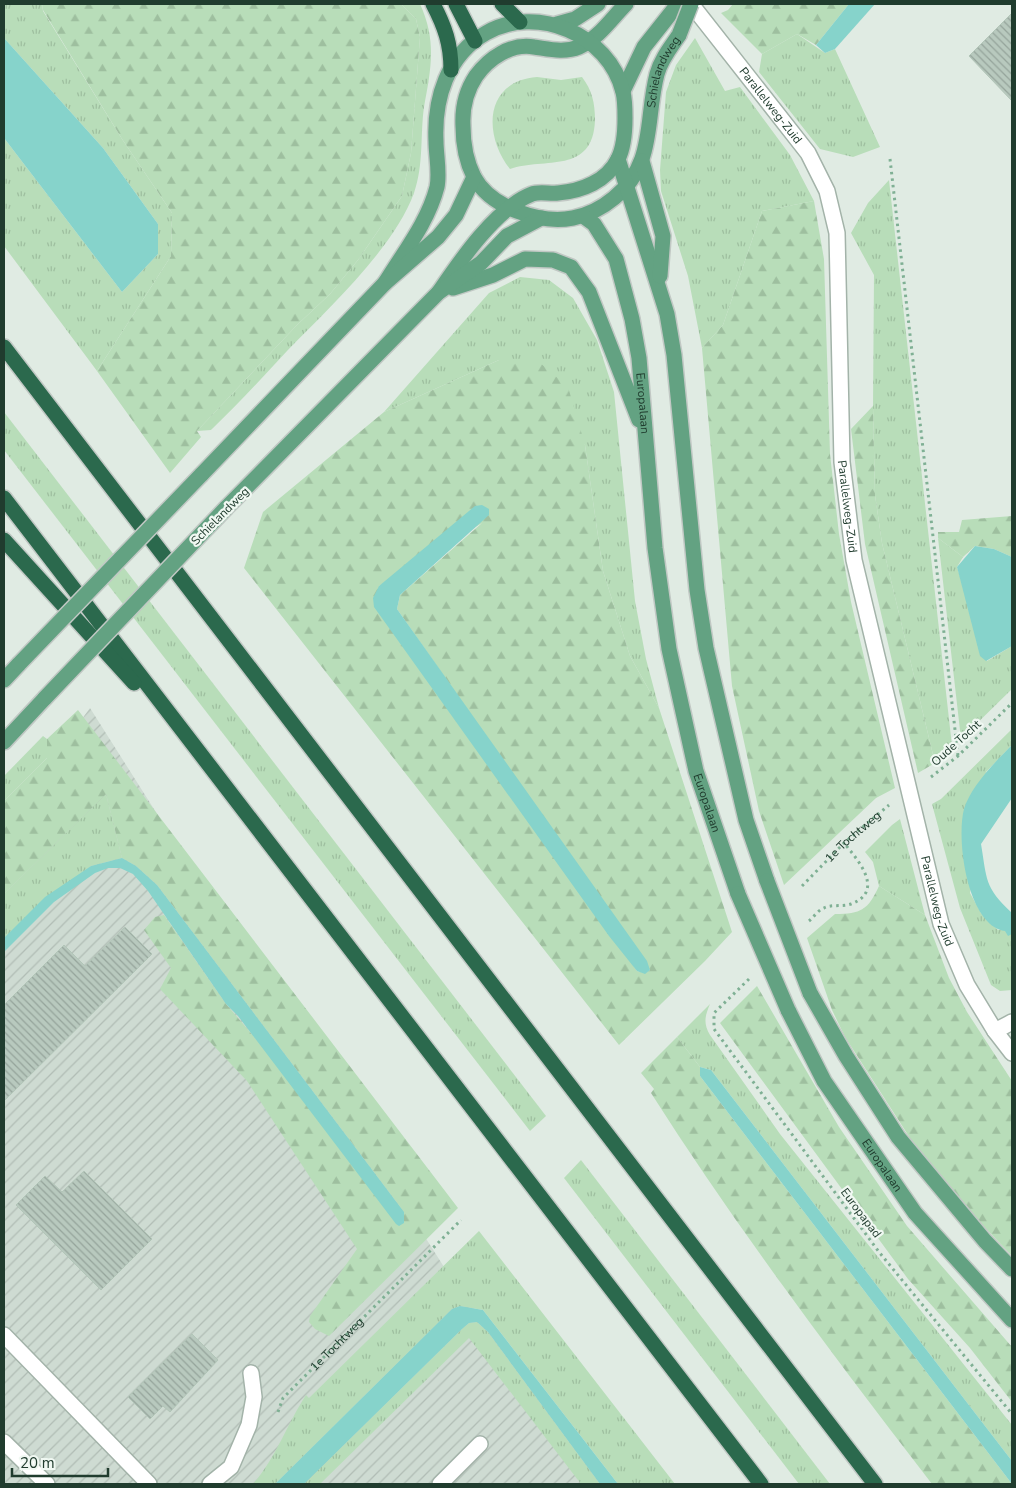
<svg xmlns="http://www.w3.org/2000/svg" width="1016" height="1488" font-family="'Nunito Sans',sans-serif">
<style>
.industrial{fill:url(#industrial-furrows)}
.grass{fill:url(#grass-tufts)}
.forest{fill:url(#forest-firs);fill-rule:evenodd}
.water{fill:#86d3cb}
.building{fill:url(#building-back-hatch);stroke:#b2c5b8}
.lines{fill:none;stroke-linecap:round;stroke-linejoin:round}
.minor-casing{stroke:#a3b3a9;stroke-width:18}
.major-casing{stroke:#c1c8c4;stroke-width:18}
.highway-casing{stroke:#c1c8c4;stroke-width:18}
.path{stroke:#7fb094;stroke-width:3;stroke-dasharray:2.5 4;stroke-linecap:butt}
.minor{stroke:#fff;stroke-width:15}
.major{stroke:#63a282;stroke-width:15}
.highway{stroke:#2b694d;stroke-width:15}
.major-bridge-casing{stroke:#c1c8c4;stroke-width:18;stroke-linecap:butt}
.major-bridge{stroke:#63a282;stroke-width:15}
.labels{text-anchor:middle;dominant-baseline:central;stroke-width:4.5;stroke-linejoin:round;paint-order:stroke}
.street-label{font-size:12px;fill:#203c2e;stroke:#f0f8f2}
</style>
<defs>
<pattern id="industrial-furrows" width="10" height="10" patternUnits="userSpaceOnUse" patternTransform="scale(1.25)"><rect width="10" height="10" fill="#cedbd2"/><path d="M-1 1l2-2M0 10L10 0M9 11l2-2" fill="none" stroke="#b1bdb5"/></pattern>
<pattern id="grass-tufts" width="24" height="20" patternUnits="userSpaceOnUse" patternTransform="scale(1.25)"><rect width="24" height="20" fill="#b8ddb9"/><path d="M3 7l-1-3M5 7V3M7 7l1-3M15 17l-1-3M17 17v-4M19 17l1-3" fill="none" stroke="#9ebf9f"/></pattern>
<pattern id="forest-firs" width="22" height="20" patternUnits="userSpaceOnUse" patternTransform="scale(1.25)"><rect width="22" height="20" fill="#b8ddb9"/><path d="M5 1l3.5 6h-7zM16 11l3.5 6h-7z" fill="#9ebf9f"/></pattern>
<pattern id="building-back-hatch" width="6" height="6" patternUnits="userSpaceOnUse" patternTransform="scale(1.25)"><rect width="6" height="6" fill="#b8c9be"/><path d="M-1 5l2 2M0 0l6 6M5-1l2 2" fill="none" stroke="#95a49b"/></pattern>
</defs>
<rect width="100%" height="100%" fill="#e0ebe3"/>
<!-- industrial -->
<path class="industrial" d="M90,708L451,1278L609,1484H4V825Z"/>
<!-- grass -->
<g class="grass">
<path d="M4,4H42L43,11L122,139L172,213L171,256L97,371L4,246V138L122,292L158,254V224L103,148L4,38Z"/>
<path d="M401,4H420C437,41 431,69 424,107C420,136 424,164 414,193C394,248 328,309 287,351C262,378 237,405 211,430L197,431L297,325L330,294L358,260L402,196L411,153L420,37L416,19Z"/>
<path d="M797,34L825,53L835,49L880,147L853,157L820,149L759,72L762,54Z"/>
<path d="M695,38L725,91L740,87L790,155L814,201L762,211L723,325L702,348L688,276L661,191L660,170L666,92L676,65Z"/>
<path d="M537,77L561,80L582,77C592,90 595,103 595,120C593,175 545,157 510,169C483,135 484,81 537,77Z"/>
<path d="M889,180L952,746L935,763L882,543L875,495L873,406L874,275L851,233L868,203Z"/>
<path d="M520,277L549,280L573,298L597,340L614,392L635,601L646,659L659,708L630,656L603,571L585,445L499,360L384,412L489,293Z"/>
<path d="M4,412L546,1116L530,1131L4,450Z"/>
<path d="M938,538L963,557L957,567L987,661L1012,646V689L961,739Z"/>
<path d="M1012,729V745L986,772L970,893L981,913L998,930L1012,926V990L1000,991L991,985L960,908L932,804L941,799Z"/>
<path d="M43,736L47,739V758L4,801V776Z"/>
<path d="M106,794L122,858L91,866L4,938V894Z"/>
<path d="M900,819L925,915L879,886L873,862L865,852L892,825Z"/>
<path d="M710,1004C705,1016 703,1023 710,1035L780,1134L1012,1425V1461L711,1070L700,1067L677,1037Z"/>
<path d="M581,1160L830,1484H799L564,1178Z"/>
<path d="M479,1231L675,1484H618L483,1310L460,1306L452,1309L275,1484H253C276,1458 287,1424 306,1395L309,1398Z"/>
<path d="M477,1322L488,1332L600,1484H581L469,1338L320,1484H304L462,1329L469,1323Z"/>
</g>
<!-- forest -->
<g class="forest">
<path d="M42,4H401L416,19L420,37L411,153L402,196L358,260L330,294L297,325L197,431L201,437L170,473L97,371L171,256L172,213L122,139L43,10Z"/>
<path d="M733,4H849L816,45L797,34L762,54L721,13L728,10Z"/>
<path d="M814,201L824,259L830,454L839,534L851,602L895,788L876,798L784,885L759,811L732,686L702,348L723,325L762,211Z"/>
<path d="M499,360L538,361L568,387L585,445L603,571L630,656L659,708L732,932L705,961L619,1045L244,568L263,512L384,412ZM482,523L400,595L397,609L650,970L645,973L637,971L379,586Z"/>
<path d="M873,406L875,495L882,543L935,763L918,773L865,544L851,429Z"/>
<path d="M1012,516V557L994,549L975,546L963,557L938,538V532H959L962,520Z"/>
<path d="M78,710L458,1208L329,1336L315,1329L309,1322L310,1316L357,1249L247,1081L160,989L171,968L144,930L155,917L164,915L226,1004L404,1212L157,885L136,866L122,858L106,794L4,894V801L47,758V739Z"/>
<path d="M879,886L925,915L949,978L967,1012L1012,1081V1256L954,1195L919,1152L845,1037L832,1010L807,938L835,914C861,914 868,910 879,886Z"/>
<path d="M757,986L839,1127L907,1226L1012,1347V1402L970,1348L908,1279L720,1023Z"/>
<path d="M677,1037L700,1067V1076L1012,1484H932C834,1357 737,1228 651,1093L654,1089L641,1073Z"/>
</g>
<!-- water -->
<g class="water">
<path d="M849,4H875L835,49L825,53L816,45Z"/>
<path d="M4,38L103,148L158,224V254L122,292L4,138Z"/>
<path d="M482,505L489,509V515L400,595L397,609L647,961L650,970L645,974L637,971L609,936L374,607L373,598L379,586L475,506Z"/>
<path d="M975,546L994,549L1012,557V646L986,661L980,656L957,567Z"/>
<path d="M1012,745V798L981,844C987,879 984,887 1012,913V934L1008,936L1005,931C967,925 956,839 964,809C971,786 996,761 1012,745Z"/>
<path d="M122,858L136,866L157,885L404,1212V1223L399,1226L396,1224L238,1016L226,1004L148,891L133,874L120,868H108L95,873L54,902L4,952V938L45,897L91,866Z"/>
<path d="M700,1067L711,1070L1012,1461V1484L700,1076Z"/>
<path d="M460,1306L483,1310L618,1484H600L488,1332L477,1322L469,1323L462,1329L304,1484H275L452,1309Z"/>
</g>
<!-- building -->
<g class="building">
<path d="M1012,13V101L969,56Z"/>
<path d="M125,927L152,954L4,1101V1005L64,945L85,966Z"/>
<path d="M84,1171L152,1239L101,1290L16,1205L45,1176L62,1192Z"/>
<path d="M192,1334L218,1360L170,1412L163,1406L150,1419L128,1397Z"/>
</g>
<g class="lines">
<!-- minor casing -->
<g class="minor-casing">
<g id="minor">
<path id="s3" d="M691,4L808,153L827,191L837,233L842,462L854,560L941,924L967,985L995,1031L1012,1053"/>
<path d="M995,1031L1012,1022"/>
<path d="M4,1335L149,1484"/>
<path d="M4,1442L47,1484"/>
<path d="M210,1484L231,1467L249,1425L254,1397L251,1373"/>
<path d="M440,1484L480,1444"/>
</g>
</g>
<!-- major casing -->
<g class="major-casing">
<g id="major">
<path id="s4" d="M626,4C612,18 598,39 579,47C564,53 549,49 534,47C511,43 489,58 476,76C466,91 462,107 463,126C463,143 466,161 474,177C491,208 540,224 573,218C588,215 602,208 614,198C656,164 645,120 657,74C661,59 671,47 679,35"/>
<path d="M557,24L575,19L598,4"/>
<path d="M623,91L644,47L678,4"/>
<path d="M618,159L667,314L674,355L697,590L706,648L746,820L767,881"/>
<path d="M642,161L663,236L660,276"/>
<path id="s5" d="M583,216L594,224L616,259L632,319L639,358L655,548L669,649L696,771L738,894"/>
<path d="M385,283C404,252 428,222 437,187C440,173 436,155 436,141C434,99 447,55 486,33C536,4 609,34 623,92C625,100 625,110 625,118C625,132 624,147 618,159C607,181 582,191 558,193C550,194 539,191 532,194C496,208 460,261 439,292"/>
<path d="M453,288L493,275L525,259L553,260L571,267L589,292L639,420"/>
<path d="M201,475L385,283L438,237L456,215L474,177"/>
<path d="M226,508L439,292L481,263L507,236L541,218"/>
<path d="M4,680L19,664"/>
<path d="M4,742L45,698"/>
<path d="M810,993L846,1056L898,1137L985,1241L1012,1269"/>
<path id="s6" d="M788,1010L824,1081L915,1213L1012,1320"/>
</g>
</g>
<!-- highway casing -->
<g class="highway-casing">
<g id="highway">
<path d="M433,4C445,27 451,44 451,70"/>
<path d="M456,4L475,41"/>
<path d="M502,4L520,22"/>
<path d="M4,347L875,1484"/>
<path d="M4,498L761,1484"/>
<path d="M4,540L134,683"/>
</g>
</g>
<!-- path -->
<g class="path">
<path d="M890,159L958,756"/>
<path d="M931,777L958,756L1012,703"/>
<path id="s1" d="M802,886L844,843L889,805"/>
<path d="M809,921C813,918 818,910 824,908C831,904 843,907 851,904C886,891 857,859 844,843"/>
<path d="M749,979L714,1013V1029L879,1252L1012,1414"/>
<path id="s2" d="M278,1412L283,1398L461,1220"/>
</g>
<!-- minor -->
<use href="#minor" class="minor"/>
<!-- major -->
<use href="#major" class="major"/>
<!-- highway -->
<use href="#highway" class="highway"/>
<!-- major-bridge casing -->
<g class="major-bridge-casing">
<g id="major-bridge">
<path d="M679,35L691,4"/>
<path d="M19,664L201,475"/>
<path d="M45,698L226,508"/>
<path d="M767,881L810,993"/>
<path d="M738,894L788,1010"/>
</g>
</g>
<!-- major-bridge -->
<use href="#major-bridge" class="major-bridge"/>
</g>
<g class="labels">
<!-- street labels -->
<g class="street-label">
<text stroke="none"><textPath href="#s4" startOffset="581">Schielandweg</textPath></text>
<text stroke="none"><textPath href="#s3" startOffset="129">Parallelweg-Zuid</textPath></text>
<text stroke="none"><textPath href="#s5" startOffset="202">Europalaan</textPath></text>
<text stroke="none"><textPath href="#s3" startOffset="549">Parallelweg-Zuid</textPath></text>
<text transform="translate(220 516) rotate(-45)">Schielandweg</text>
<text transform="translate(956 743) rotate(-42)">Oude Tocht</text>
<text stroke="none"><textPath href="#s5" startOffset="608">Europalaan</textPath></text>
<text stroke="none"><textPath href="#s1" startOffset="71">1e Tochtweg</textPath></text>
<text stroke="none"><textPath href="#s3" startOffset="954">Parallelweg-Zuid</textPath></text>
<text stroke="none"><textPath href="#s6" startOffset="182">Europalaan</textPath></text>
<text transform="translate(861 1213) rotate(53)">Europapad</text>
<text stroke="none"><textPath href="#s2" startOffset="91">1e Tochtweg</textPath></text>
</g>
</g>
<!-- border -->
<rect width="1016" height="1488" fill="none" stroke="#203c2e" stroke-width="10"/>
<!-- scale -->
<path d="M12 1468v8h96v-8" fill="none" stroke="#203c2e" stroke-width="2.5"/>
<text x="20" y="1468" font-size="15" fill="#203c2e" stroke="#f0f8f2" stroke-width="4" paint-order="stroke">20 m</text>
</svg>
